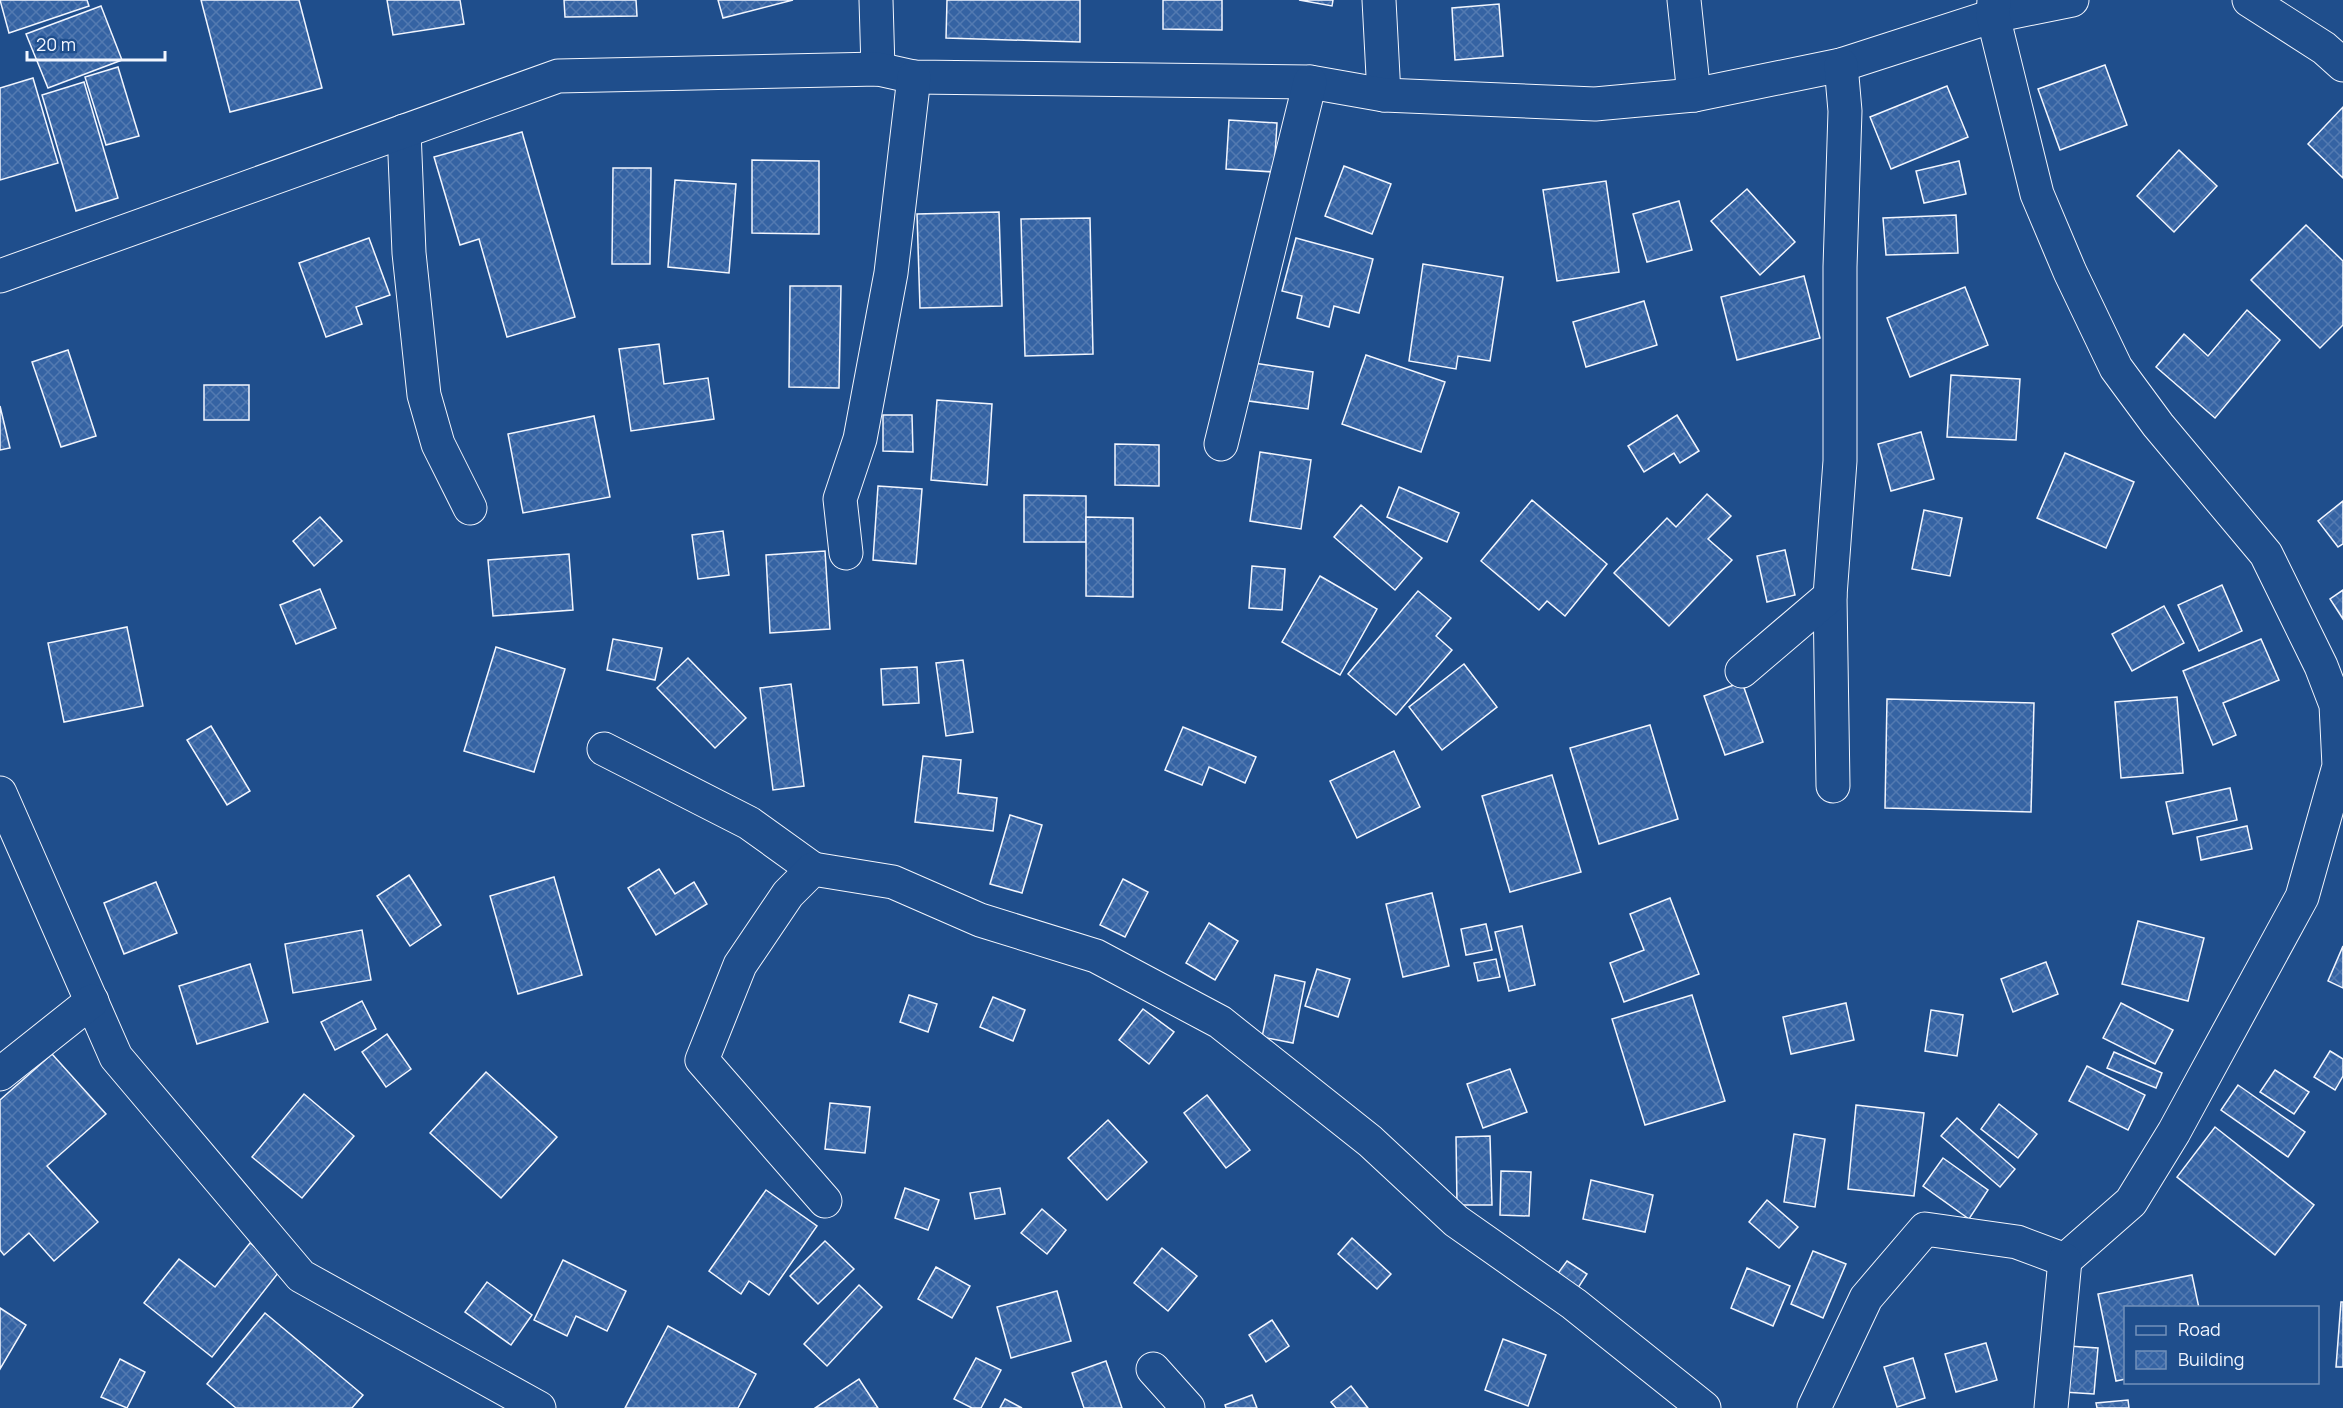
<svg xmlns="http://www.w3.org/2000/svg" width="2343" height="1408" font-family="Manrope,sans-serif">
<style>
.building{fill:url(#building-cross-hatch);stroke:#f2f6ff;stroke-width:1.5}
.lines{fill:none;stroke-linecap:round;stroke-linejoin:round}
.minor-casing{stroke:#f2f6ff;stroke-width:35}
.minor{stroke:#1f4e8c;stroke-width:33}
</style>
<defs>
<pattern id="building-cross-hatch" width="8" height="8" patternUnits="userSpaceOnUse" patternTransform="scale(1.5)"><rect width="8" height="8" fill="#3563a3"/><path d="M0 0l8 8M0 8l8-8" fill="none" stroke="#537ab1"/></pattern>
</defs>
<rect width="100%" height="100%" fill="#1f4e8c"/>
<!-- building -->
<g class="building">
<path d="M0,0H87L89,6L9,33Z"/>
<path d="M201,0H299L322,88L230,112Z"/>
<path d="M387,0H460L464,24L393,35Z"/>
<path d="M564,0H636L637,16L565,17Z"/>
<path d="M718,0H793L723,18Z"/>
<path d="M947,0H1080V42L946,38Z"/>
<path d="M1163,0H1222V30L1163,29Z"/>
<path d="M1299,0H1333L1332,6Z"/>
<path d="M1499,4L1503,56L1455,60L1452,8Z"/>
<path d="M101,6L122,60L48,88L26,34Z"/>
<path d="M2105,65L2127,125L2060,150L2038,89Z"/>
<path d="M118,67L139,136L106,145L85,77Z"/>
<path d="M33,78L58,163L0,180V88Z"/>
<path d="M84,82L118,198L76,211L42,95Z"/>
<path d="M1947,86L1968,137L1891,169L1870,117Z"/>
<path d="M2343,107V178L2308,144Z"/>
<path d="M1229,120L1277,123L1274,172L1226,169Z"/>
<path d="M522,132L575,317L507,337L479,239L460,245L434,157Z"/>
<path d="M2179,150L2217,186L2174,232L2137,196Z"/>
<path d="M752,160L819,161V234L752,233Z"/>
<path d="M1959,161L1966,194L1924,203L1916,171Z"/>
<path d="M1344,166L1391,184L1372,234L1325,216Z"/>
<path d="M613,168H651L650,264H612Z"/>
<path d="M675,180L736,184L729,273L668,267Z"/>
<path d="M1606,181L1619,272L1557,281L1543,190Z"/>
<path d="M1747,189L1795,242L1760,275L1711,221Z"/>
<path d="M1679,201L1692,250L1647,262L1633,214Z"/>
<path d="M999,212L1002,306L920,308L917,214Z"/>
<path d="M1956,215L1958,253L1886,255L1883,218Z"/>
<path d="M1090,218L1093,354L1025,356L1021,219Z"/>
<path d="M2306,225L2343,261V325L2320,348L2251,280Z"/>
<path d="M369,238L390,295L356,307L362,324L326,337L299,263Z"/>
<path d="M1296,238L1373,259L1359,313L1334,306L1329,327L1297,318L1302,296L1282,291Z"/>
<path d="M1423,264L1503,277L1490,361L1458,356L1456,369L1409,361Z"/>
<path d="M1804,276L1820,338L1737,360L1721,297Z"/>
<path d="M790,286H841L839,388L789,387Z"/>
<path d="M1965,287L1988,345L1910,377L1887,318Z"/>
<path d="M1644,301L1657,345L1586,367L1573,322Z"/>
<path d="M2247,310L2280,340L2215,418L2156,367L2184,334L2208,356Z"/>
<path d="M659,344L664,384L708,378L714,419L631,431L619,349Z"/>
<path d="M68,350L96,436L61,447L32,362Z"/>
<path d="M1366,355L1445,382L1421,452L1342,424Z"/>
<path d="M1254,363L1313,372L1308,409L1249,401Z"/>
<path d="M1951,375L2020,379L2016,440L1947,437Z"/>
<rect x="204" y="385" width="45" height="35"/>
<path d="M937,400L992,404L987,485L931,480Z"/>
<path d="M0,406L10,448L0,450Z"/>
<path d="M883,415H912L913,452L883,451Z"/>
<path d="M1677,415L1699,451L1680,463L1674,453L1644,472L1628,446Z"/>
<path d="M594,416L610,497L523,513L508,434Z"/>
<path d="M1921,432L1934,479L1891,491L1878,444Z"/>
<path d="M1115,444L1159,445V486L1115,485Z"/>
<path d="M1260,452L1311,460L1301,529L1250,521Z"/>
<path d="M2065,453L2134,482L2106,548L2037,518Z"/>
<path d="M878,486L922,489L916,564L873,560Z"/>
<path d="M1399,487L1459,513L1447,542L1387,517Z"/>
<path d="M1707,494L1731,516L1708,539L1732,560L1669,626L1614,573L1667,518L1676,527Z"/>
<path d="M1024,495L1086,496V542H1024Z"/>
<path d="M1532,500L1607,564L1565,616L1547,601L1539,610L1481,561Z"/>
<path d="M2343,501V544L2338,547L2318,521Z"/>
<path d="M1361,505L1422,558L1395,590L1334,537Z"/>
<path d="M1924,510L1962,518L1950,576L1912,569Z"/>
<path d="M320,517L342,541L314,566L293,541Z"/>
<path d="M1086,517L1133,518V597L1086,596Z"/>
<path d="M723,531L729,575L698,579L692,535Z"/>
<path d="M1785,550L1795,595L1767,602L1757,556Z"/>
<path d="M825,551L830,629L770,633L766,555Z"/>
<path d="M569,554L573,610L493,616L488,560Z"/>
<path d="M1252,566L1285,569L1282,610L1249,608Z"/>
<path d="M1320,576L1377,609L1340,675L1282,642Z"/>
<path d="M2222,585L2242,631L2199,651L2178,605Z"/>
<path d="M320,589L336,628L296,644L280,605Z"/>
<path d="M2343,590V619L2330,599Z"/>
<path d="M1418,591L1451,618L1436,636L1452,650L1396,715L1348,674Z"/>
<path d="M2164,606L2184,643L2132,671L2112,634Z"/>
<path d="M127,627L143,706L64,722L48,643Z"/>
<path d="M613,639L662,648L655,680L607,670Z"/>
<path d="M2261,639L2279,680L2223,703L2236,735L2213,745L2183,671Z"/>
<path d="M496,647L565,669L534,772L464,751Z"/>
<path d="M688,658L746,718L715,748L657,688Z"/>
<path d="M963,660L973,732L946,736L936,663Z"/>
<path d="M1464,664L1497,707L1442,750L1409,707Z"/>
<path d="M917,667L919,703L883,705L881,669Z"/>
<path d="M1742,682L1763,742L1725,755L1704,696Z"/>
<path d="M791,684L804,786L773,790L760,688Z"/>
<path d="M2177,697L2183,773L2121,778L2115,702Z"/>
<path d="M1887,699L2034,703L2031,812L1885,808Z"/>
<path d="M1650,725L1678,819L1599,844L1570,748Z"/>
<path d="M211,726L250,791L227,805L187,740Z"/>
<path d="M1183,727L1256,757L1245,783L1209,767L1202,785L1165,770Z"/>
<path d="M1394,751L1420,807L1357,838L1330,781Z"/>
<path d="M923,756L961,760L958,793L997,798L993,831L915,822Z"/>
<path d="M1552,775L1581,872L1510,892L1482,796Z"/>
<path d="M2230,788L2237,820L2173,834L2166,802Z"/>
<path d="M1010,815L1042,825L1022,893L990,884Z"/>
<path d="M2247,826L2252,849L2201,860L2197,837Z"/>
<path d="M659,869L675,894L694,882L707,904L656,935L628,888Z"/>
<path d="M409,875L441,925L410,946L377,896Z"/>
<path d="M554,877L582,975L518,994L490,896Z"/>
<path d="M1123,879L1148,892L1125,937L1100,925Z"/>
<path d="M156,882L177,933L124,954L104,903Z"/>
<path d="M1432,893L1449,966L1403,977L1386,904Z"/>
<path d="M1670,898L1699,974L1624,1002L1610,963L1644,950L1630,914Z"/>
<path d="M2138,921L2204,938L2188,1001L2122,984Z"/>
<path d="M1209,923L1238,941L1215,980L1186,963Z"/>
<path d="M1486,924L1492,950L1466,955L1461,929Z"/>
<path d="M1522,926L1535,985L1509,991L1495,932Z"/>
<path d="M362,930L371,980L293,993L285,944Z"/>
<path d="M2343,946V988L2328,981Z"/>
<path d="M1496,959L1500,977L1478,981L1474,963Z"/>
<path d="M2046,962L2058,994L2013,1012L2001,979Z"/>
<path d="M250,964L268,1022L197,1044L179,986Z"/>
<path d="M1317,969L1350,979L1338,1017L1305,1006Z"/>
<path d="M1275,975L1305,982L1293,1043L1262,1037Z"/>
<path d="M909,995L937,1004L928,1032L900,1022Z"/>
<path d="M1692,995L1725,1101L1645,1125L1612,1019Z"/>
<path d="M993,997L1025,1010L1013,1041L980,1027Z"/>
<path d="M362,1001L376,1029L335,1050L321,1022Z"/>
<path d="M1846,1003L1854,1040L1791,1054L1783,1017Z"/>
<path d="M2121,1003L2173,1030L2155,1064L2103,1038Z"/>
<path d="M1143,1009L1174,1032L1149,1064L1119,1040Z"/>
<path d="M1931,1010L1963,1015L1957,1056L1925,1051Z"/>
<path d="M387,1034L411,1069L386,1087L362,1052Z"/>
<path d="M2330,1051L2343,1059V1076L2335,1090L2314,1077Z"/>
<path d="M2114,1052L2162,1073L2156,1088L2107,1068Z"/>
<path d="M52,1054L106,1114L47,1166L98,1222L54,1261L29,1233L4,1255L0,1250V1100Z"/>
<path d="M2087,1066L2145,1095L2128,1130L2069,1101Z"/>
<path d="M1510,1069L1527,1112L1483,1128L1467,1084Z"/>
<path d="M2275,1070L2309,1092L2294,1114L2260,1092Z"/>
<path d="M486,1072L557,1137L501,1198L430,1133Z"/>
<path d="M2238,1085L2305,1132L2288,1157L2221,1110Z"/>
<path d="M304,1094L354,1136L302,1198L252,1157Z"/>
<path d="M1207,1095L1250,1150L1226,1168L1184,1113Z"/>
<path d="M830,1103L870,1107L865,1153L825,1149Z"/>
<path d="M1999,1104L2037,1134L2018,1158L1981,1129Z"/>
<path d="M1856,1105L1924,1113L1914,1196L1848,1189Z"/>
<path d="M1957,1118L2015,1169L2000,1187L1941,1136Z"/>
<path d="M1108,1120L1147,1162L1107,1200L1068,1158Z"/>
<path d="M2215,1127L2314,1205L2275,1255L2177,1177Z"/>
<path d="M1794,1134L1825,1139L1815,1207L1784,1202Z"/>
<path d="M1490,1136L1492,1205H1457L1456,1137Z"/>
<path d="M1943,1158L1988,1190L1969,1219L1923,1186Z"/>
<path d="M1501,1171L1531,1172L1529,1216L1500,1215Z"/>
<path d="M1591,1180L1653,1195L1645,1232L1583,1219Z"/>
<path d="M905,1188L939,1200L928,1230L895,1218Z"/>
<path d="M1000,1188L1005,1214L975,1219L970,1193Z"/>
<path d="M766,1190L817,1226L769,1295L749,1281L741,1294L709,1271Z"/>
<path d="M1767,1200L1798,1227L1779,1248L1749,1222Z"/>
<path d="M1042,1209L1066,1230L1047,1254L1021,1233Z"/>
<path d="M1352,1238L1391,1274L1377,1289L1338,1254Z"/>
<path d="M825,1241L854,1269L818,1304L790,1276Z"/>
<path d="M250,1243L282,1268L212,1357L144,1303L179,1259L215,1287Z"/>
<path d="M1162,1248L1197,1276L1168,1311L1134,1283Z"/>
<path d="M1813,1251L1846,1264L1823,1318L1791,1304Z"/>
<path d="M563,1260L626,1291L607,1331L576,1316L567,1336L534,1320Z"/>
<path d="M1567,1261L1587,1274L1576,1291L1556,1276Z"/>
<path d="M936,1267L970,1286L952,1318L918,1299Z"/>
<path d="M1747,1268L1790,1286L1773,1326L1731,1308Z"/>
<path d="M2192,1275L2199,1308H2126V1379L2116,1381L2098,1294Z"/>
<path d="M487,1282L532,1315L511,1345L465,1312Z"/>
<path d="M859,1285L882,1307L827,1366L804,1344Z"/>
<path d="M1057,1291L1071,1341L1011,1358L997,1307Z"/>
<path d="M2341,1302H2343V1367H2336Z"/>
<path d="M0,1308L26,1325L0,1369Z"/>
<path d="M265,1313L363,1395L352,1408H236L207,1384Z"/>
<path d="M1272,1320L1289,1346L1266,1362L1249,1335Z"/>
<path d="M668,1326L756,1374L738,1408H625Z"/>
<path d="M1503,1339L1546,1355L1528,1406L1485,1390Z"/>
<path d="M1986,1343L1997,1380L1956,1392L1945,1354Z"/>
<path d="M2068,1346L2098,1348L2094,1394L2064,1392Z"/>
<path d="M976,1358L1001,1370L981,1408H972L954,1399Z"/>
<path d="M1913,1358L1925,1398L1897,1407L1884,1367Z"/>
<path d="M120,1359L145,1372L127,1408L101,1397Z"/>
<path d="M1106,1361L1122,1408H1084L1072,1373Z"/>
<path d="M859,1379L878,1408H815Z"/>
<path d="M1351,1386L1368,1408H1336L1331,1402Z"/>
<path d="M1252,1395L1257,1408H1226L1225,1405Z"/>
<path d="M1005,1399L1022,1408H1000Z"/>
<path d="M2128,1400L2129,1408H2097L2096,1403Z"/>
</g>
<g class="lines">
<!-- minor casing -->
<g class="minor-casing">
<g id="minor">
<path d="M876,0L878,69"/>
<path d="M1379,0L1384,95"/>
<path d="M1684,0L1694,95"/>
<path d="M2249,0L2324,48L2343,65"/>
<path d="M404,131L409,253L424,395L438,444L470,508"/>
<path d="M0,276L558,76L878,69L914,77L1310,82L1384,95L1595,104L1694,95L1841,65L1993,16L2072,0"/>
<path d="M1221,444L1310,82"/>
<path d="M846,553L840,499L860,439L891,273L914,77"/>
<path d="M1830,596L1833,786"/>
<path d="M1742,671L1830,596L1840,461V267L1845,111L1841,65"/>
<path d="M604,749L749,823L813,869"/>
<path d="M0,793L116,1057L301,1276L539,1408"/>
<path d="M0,1074L92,1001"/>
<path d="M825,1201L702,1060L740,965L788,894L813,869L893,882L980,920L1096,956L1220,1022L1370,1141L1456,1221L1574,1304L1704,1408"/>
<path d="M1153,1369L1188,1408"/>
<path d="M1814,1408L1866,1298L1925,1229L2017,1242L2065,1260L2131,1202L2174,1132L2302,897L2339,766L2336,705L2321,666L2266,554L2158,425L2116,368L2070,272L2037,194L1993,16L1994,0"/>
<path d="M2051,1408L2065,1260"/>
</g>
</g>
<!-- minor -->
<use href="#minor" class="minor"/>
</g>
<!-- legend -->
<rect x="2124" y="1306" width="195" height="78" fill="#1f4e8c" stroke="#7391ba" stroke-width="1.5"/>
<rect x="2136" y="1326" width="30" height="9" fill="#1f4e8c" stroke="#7391ba" stroke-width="1.5"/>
<text x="2178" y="1336" font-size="18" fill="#f2f6ff">Road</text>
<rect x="2136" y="1351" width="30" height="18" fill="url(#building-cross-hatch)" stroke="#7391ba" stroke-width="1.5"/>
<text x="2178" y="1366" font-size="18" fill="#f2f6ff">Building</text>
<!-- scale -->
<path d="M27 51v9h138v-9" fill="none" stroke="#f2f6ff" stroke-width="3"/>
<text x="36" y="51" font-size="18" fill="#f2f6ff" stroke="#1f4e8c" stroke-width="4.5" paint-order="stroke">20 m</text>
</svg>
